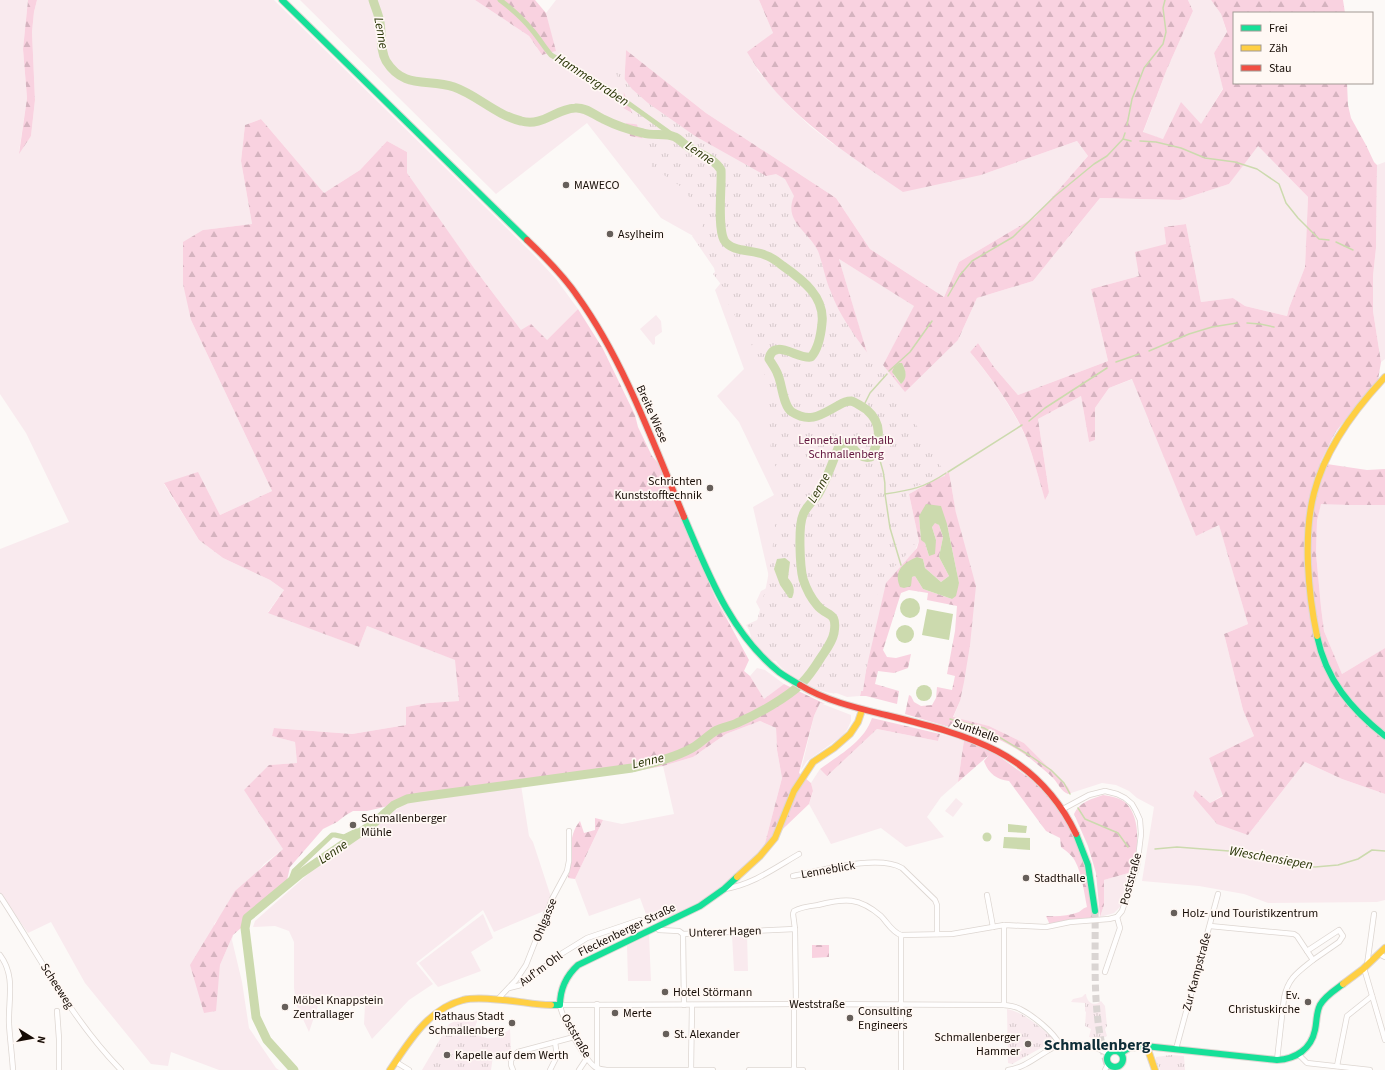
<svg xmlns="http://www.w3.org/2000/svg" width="1385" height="1070" font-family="'Source Sans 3',sans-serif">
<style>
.grass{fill:#f9eaee}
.forest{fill:url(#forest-firs);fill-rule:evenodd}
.park{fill:url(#park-tufts)}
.water{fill:#ccdaae}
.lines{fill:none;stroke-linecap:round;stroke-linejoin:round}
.stream{stroke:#ccdaae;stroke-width:1.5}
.canal{stroke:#ccdaae;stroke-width:5}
.river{stroke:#ccdaae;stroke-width:9}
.primary-tunnel{stroke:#dad5d3;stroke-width:7;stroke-dasharray:7 3.5;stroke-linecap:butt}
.street-casing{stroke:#ddd6d1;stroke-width:6}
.fast-casing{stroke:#ddd6d1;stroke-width:8}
.slow-casing{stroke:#ddd6d1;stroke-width:8}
.jam-casing{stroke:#ddd6d1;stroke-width:8}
.street{stroke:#fffefe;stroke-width:4.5}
.fast{stroke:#16e098;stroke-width:6}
.slow{stroke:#ffcf43;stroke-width:6}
.jam{stroke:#f24e42;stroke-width:6}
.poi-dot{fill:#665f5a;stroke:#fff8f4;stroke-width:1.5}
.labels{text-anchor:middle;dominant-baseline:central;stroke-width:3.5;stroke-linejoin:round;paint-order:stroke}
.poi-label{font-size:12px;fill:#160c05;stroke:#fff8f4;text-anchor:start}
.street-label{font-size:12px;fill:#160c05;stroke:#fff8f4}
.park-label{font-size:12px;fill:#62163e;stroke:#fff8f4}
.water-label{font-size:13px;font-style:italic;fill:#273304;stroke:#fff8f4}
.district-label{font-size:16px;font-weight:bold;fill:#0f2d37;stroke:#fff8f4}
</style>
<defs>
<pattern id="forest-firs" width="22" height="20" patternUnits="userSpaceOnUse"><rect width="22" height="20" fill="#f9d2e0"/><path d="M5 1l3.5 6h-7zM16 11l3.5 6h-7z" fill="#d5b3bf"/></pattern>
<pattern id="park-tufts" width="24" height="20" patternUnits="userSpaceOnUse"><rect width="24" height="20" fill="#f9eaee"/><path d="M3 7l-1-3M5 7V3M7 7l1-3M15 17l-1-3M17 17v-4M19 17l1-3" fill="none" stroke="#d5c8cb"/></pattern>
</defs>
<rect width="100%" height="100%" fill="#fcf9f7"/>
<!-- grass -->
<g class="grass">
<path d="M0,0H28L23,49L27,98L19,152L31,136L35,100L32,32L34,12L37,0H274L533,254L556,279L578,309L546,341L521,330L474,268L406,173L407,152L387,141L360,170L324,193L261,119L245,125L241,161L252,224L203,230L191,320L272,491L220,515L198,473L164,484L199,540L223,558L270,580L284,590L268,612L359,647L367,626L456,660L459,701L429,703L406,725L352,734L275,728L272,736L295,742L297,763L269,765L283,849L264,864L214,924L215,1011L220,965L233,935L232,940L242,982L249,1028L276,1068L279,1070H219L171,1052L168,1066L151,1064L85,983L51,922L28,933L0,893V549L69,522L26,433L0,394Z"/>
<path d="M300,0H475L529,36L542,55L555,51L546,13L556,0H759L773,33L757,70L791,108L810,126L833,144L981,175L1077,141L1088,156L1035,217L959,262L944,297L870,249L836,198L706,113L626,50L623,108L658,128L626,123L630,136L676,145L867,354L839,259L915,306L883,365L958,340L977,298L1033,281L1100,198L1180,200L1229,184L1257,145L1308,197L1305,267L1289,308L1287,316L1245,306L1233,298L1201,302L1186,224L1164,227L1166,244L1139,276L1091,289L1108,361L1018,395L994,367L978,343L970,352C992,379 1013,408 1027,440C1034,459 1039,480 1045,499L1049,492L1038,419L1081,396L1089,442L1095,408L1109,388L1133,379L1196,535L1219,524L1248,624L1224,634L1243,710L1254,736L1209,758L1223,795L1210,803L1195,790L1193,796L1248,835L1305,762L1342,779L1385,794V900L1377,902L1268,903L1244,894L1199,886L1142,881L1154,807L1137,798L1129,791L1116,785L1102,783L1071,793L1068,787L1024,743L989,726L953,718L960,701L956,513L949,472L909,494L919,541L868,662L860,696L847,697L807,682L757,642L746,625L764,617L756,602L761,591L771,586L753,507L774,495L739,422L717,396L744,369L715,290L724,279L695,237L661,218L587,123L496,194Z"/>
<path d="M1188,0H1211L1221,14L1227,33L1214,53L1223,88L1201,125L1163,139L1143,133L1167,69L1193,11Z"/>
<path d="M1385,162V359L1381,362L1373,311V276L1376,248L1377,165Z"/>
<path d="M656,315L661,321L662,332L655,337V344L653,345L640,329Z"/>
<path d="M1321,503L1348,505H1385V648L1342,674L1324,631L1321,607L1316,553L1317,521Z"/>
<path d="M757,668L765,670L784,684L764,700L750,676Z"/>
<path d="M820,703L851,715V721L847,730L842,736L807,761L801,770L814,716Z"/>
<path d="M760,721L776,728L777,750L782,778L764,847L731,879L700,902L660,923L647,917L640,898L589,916L575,879L603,820L622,824L674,814L663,766L693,757L726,734Z"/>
<path d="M877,729L938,741L940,734L964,740L958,782L941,797L927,817L944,837L906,847L881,828L831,844L809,804L813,792L811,783L820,769L827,775Z"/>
<path d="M521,785L529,836L533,842L551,897L544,911L494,932L483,910L416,963L433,984L409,1000L372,1039L364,1024L365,1005L322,994L309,1032L296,1004L294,988V942L289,931L275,926L253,927L255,921L342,844L410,801Z"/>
<path d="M956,798L963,804L953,817L945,811Z"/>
<path d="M1132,872L1120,907L1114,913L1100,917L1104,905V880Z"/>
<path d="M483,914L493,938L471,952L481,971L438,987L419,963Z"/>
<path d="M747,934L748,971H734L732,935Z"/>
<path d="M649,935L651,981H628L627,946Z"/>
</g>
<!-- forest -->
<g class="forest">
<path d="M28,0H37L34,12L32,32L35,100L31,136L19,154L27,98L23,49Z"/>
<path d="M475,0H535L546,13L556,51L542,55L529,36Z"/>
<path d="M759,0H1188L1193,11L1167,69L1143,132L1163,139L1181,102L1201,124L1223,89L1214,53L1227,32L1221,14L1211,0H1343L1345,13H1234V83H1347L1348,105L1351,118L1366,145L1374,162L1377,165L1376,248L1373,276V311L1381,362L1378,380L1354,408L1335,433L1320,463L1367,470L1385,469V505H1348L1321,504L1317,521L1316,553L1321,607L1324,631L1342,674L1385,648V794L1342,779L1305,762L1248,835L1217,824L1193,796L1195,790L1210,803L1223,796L1209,758L1254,736L1243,710L1224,634L1248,624L1219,525L1196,536L1132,379L1109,388L1095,408V440L1089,442L1081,396L1038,419L1049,492L1045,500C1039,480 1034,459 1027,440C1014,408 992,379 970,352L978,343L994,367L1018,395L1108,361L1091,289L1139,276L1135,252L1166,244L1164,227L1186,224L1201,302L1233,298L1245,306L1287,316L1289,308L1305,267L1308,197L1258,146L1229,184L1180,200L1100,198L1033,281L977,298L958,340L905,392L883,365L914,306L839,259L868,356L676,145L630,136L626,123L657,127L623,108L626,50L706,113L836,198L870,249L944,297L959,262L1035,217L1088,156L1077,141L981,175L903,192C845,152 783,114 747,52L773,33ZM903,365C906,372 907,379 901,384L893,375Z"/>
<path d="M261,119L324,193L360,170L387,141L407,152V173L474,268L521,330L531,324L547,340L578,309L603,349L635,415L638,427L652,456L658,463L715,597L749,660L744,671L750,676L764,699L784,684L825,704L820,703L814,716L799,773L811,783L813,791L809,804L764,847L782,778L777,750L776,728L760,721L726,734L693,757L663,766L631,772L573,778L410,801L367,811H353L346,815L337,822L323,829L290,867L285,889L233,935L220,965L216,1011L204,1013L190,965L235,891L283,849L244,790L269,765L297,763L295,742L272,736L274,728L352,734L406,725V707L429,703L459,701L455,660L367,626L359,647L268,613L284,590L270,580L223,558L199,540L164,483L198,472L220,515L272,491L191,320L183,284V242L203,230L252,224L241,161L245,125Z"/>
<path d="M949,472L956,513L976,586L970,645L964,682L960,701L953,717L989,726L1024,743L1068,787L1071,793L1068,794C1061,791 1059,785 1054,779C1047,772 1038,765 1031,759C1008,741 980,731 953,722L949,727L905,714L909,695L911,696L914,702L921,706L932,705L936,698L937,687L952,690L955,676L947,674L955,631L957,606L927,600L928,593L909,590L901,593L883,650L887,657L896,658L911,654L908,668L894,673L878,671L875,684L899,691L897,704L866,696H860L886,583L917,548L919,541L909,494ZM919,516L947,524L959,583L952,599L923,589L915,576L912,577L923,559L925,568L941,582L949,576L939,557L943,537L939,525L935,522L932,527L936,540L929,556L925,543L921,539Z"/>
<path d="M872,718L940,734L938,741L877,729L827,776L820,769C839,755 864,742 872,718Z"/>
<path d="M964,740L992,752H993L1032,780L1045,793L1057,807L1072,831L1083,852L1092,907V918L1050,925L1046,916C1057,917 1068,916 1079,912C1082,910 1083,908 1087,907C1084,892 1082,874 1075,861C1072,855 1066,851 1061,847L1060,838L1046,831L1009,781C997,780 988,773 984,761L989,755L958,782Z"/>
<path d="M1103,795C1111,796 1120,798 1126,803C1142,819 1138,853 1132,872L1104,880V905L1100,917L1096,873L1088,846L1074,814C1079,802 1092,799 1103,795Z"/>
<path d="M595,818L603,820L575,879L568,878C572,859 567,836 580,821L584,833L595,830Z"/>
<path d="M812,945H829V957L812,958Z"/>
</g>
<!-- park -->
<g class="park">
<path d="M611,61L632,89L648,103L695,136L766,176L776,174L785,179L794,196C783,222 809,231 818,251C823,264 825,279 831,292C839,315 855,336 869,355L870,360L886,374L943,470L945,476L905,490L917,541L908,553L879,582L863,691C857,691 852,690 847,691C842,692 837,694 832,693C819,693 782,673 776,661L769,660L752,641L748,625L757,621L766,587L771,561L777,509L778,470L770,457L771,439L769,418L763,365L726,300L723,287L713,274L715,272L714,268L692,236L703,226V217L683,188L652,167L642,137Z"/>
<path d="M1085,994H1086C1087,1003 1094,1007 1101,1001L1105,1006L1107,1026L1105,1029L1107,1036C1101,1040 1095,1039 1089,1037L1091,1029L1085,1026L1086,1012L1085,1011V1003L1071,1002L1073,999L1082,997Z"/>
<path d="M1007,1009C1025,1013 1037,1025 1051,1036L1052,1039L1050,1043L1012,1064L1008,1063Z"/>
<path d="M481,1010L473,1033C491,1041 494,1040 510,1029L511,1051L510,1062L493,1056L491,1070H422L449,1024L470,1014Z"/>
<path d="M1171,1055L1184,1056L1185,1070H1160L1156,1061V1057Z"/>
</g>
<!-- water -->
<g class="water">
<path d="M899,363H902C906,371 908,378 901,384L892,372L894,367Z"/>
<path d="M926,504L941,506L947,524L959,583L956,596L952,599L923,589L915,576L912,577L911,586L904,588L900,587C893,571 903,563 917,557L923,559L925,568L941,582L949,576L939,557L943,537L939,525L935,523L932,527L936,540L935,554L929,556L925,543L921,540L919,516Z"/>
<path d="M785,558L790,562L788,578C793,584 796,590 792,598H789L780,585L774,569L777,559Z"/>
<circle cx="910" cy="608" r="10"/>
<path d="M927,609L953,614L949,640L922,635Z"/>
<circle cx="905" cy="634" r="9"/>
<circle cx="924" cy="693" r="8"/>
<path d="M1008,824L1027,826L1026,833L1008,832Z"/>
<circle cx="987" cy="837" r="4.5"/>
<path d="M1004,837L1030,838V850L1003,848Z"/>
</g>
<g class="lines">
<!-- stream -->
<g class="stream">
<path d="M1127,125L1132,99L1144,68L1163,44L1166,32L1163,8L1165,0"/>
<path d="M1123,139L1131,141"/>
<path d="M1140,141L1156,142L1181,148L1205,158L1235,162L1257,169L1279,184L1286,203L1298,218L1319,239L1329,240"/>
<path d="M1336,242L1353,250"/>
<path d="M948,296L960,275L972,261L1013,237L1055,196L1094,164L1107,156L1123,139L1125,133"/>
<path d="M1247,323L1260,324L1274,327"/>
<path d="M1149,351L1189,334L1212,327L1237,323"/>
<path d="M1116,362L1139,354"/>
<path d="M889,371L910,352L932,321"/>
<path d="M863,407L870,393L887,374"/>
<path d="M1029,421L1045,408L1107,368"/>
<path d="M875,448C882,463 886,477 885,494C911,490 924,488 946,473"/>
<path d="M948,472L1022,425"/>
<path d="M885,494L890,528L901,565"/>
<path d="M950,719L984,728L1029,755L1051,770L1064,783L1070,794"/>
<path d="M1078,808L1085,819L1118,833L1128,847"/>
<path d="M1155,849L1177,847L1229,851L1251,854L1292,864L1315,867L1338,865L1358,859L1372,850L1385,851"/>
</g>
<!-- canal -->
<g class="canal">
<path d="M500,0C512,9 523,19 532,30C539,38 544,47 551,55L607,88L674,136"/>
<path d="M290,882L294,871L332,835H335L344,837L356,831H362"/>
</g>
<!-- river -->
<path class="river" d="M294,1070L267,1040L256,1017L245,928L247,918L300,874L374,823L394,805L407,799L420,797L632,768C652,763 674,758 692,748C701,743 708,735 717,730C723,727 731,726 737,723C756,715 787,698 802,683C808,677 815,667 820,659C825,651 832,643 834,633C838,610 826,617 817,605C811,598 806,588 803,579C800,567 798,526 803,515C806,506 814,501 819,493C827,479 833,461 839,446L844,443H849C855,450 860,460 871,457C880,440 883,424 867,410C862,407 856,402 851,401C847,401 842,403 839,405C822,414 811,424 792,412C783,406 782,384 778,375C776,369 772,364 769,359C773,337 799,360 811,357C819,348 821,334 822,323C825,297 803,280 783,266C778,262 772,257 765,255C752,249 732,253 724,240C717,226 722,187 721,170C714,158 699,154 687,146C683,144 680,139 675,137C666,133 653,136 643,133C629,130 615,125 603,119C594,115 586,107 575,108C555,109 543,127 521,121C496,115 477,95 454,87C428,78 404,90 386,61C380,51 382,35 380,23C379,15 375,7 373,0"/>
<!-- primary-tunnel -->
<path class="primary-tunnel" d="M1095,911C1096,964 1091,1019 1109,1070"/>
<!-- street casing -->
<g class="street-casing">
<g id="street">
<path d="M793,876C821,871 877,854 902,868L935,900L937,905V934"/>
<path d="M724,889C752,885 775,868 799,854"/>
<path d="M987,895L993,927"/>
<path d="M0,896C39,955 71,1019 121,1070"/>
<path d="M1004,925V1005"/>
<path d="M1210,926L1294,934L1297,936L1313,960C1298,972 1288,978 1284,998L1277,1060"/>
<path d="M657,927L659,930L679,931L683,934L795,929"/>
<path d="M683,934L684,1005"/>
<path d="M901,935L952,934L1004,925L1046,927L1070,922L1109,919L1117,917L1122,911L1137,867L1141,834L1140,820L1136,811L1132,804L1125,798L1117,794L1105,791L1089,795L1063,809"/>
<path d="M1307,951L1339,930L1343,936L1339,942L1313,960"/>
<path d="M1379,954L1385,957"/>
<path d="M0,955C16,976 8,1000 9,1024C10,1039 12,1055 13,1070"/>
<path d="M1367,965L1374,914"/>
<path d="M1364,968L1385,1040"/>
<path d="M1105,972L1120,928L1117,917"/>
<path d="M509,988L521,985L561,954L587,938L640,920"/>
<path d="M498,999L516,980L526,965L552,899L567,871L569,861V831"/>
<path d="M796,1004L795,929L793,914L794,911C801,907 810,906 818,905C845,898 859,897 881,916C887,922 892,932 901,935V1070"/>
<path d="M57,1011L59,1039V1070"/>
<path d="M1176,1049L1218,894"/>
<path d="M1299,1055L1307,1063L1370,1070"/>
<path d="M396,1062L409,1070"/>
<path d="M1337,1066L1347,1016L1372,996"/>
<path d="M597,1068V1004"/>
<path d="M513,1070L511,1065V1060L518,1052L574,1037"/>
<path d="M550,1070L557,1056L555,1042"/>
<path d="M579,1070L587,1058"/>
<path d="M691,1070L692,1005"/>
<path d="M713,1070H607C603,1070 599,1069 595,1067C584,1059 562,1018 560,1005L796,1004L1004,1005C1010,1006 1015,1006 1020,1009C1032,1015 1054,1032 1060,1045"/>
<path d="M749,1070H803"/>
<path d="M794,1070V1004"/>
<path d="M1008,1070C1023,1068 1034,1059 1047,1051C1067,1038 1089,1043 1109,1054"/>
<path d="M1105,1070L1108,1064"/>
</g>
</g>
<!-- fast casing -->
<g class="fast-casing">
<g id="fast">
<path d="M282,0L527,240"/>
<path d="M684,517C708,573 730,633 779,672C786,677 793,681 800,685"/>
<path d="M1317,636C1326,680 1351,709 1385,736"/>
<path d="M1076,834L1088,865L1095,911"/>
<path d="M551,1005H560C560,988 566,976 578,965L700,906L724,889L737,877"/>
<circle cx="1115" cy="1059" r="8"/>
<path d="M1121,1053L1129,1048L1145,1046L1277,1060C1296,1059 1311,1049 1315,1030C1317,1021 1316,1013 1320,1005C1325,996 1335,990 1343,984"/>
</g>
</g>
<!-- slow casing -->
<g class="slow-casing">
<g id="slow">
<path d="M1317,636C1308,593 1303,535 1314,493C1325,449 1354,410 1385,377"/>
<path d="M737,877L760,856L775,838L794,791L813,762L834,748L850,734L858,722L862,710"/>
<path d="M1343,984L1363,969L1385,948"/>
<path d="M1147,1047L1155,1070"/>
<path d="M390,1070C409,1042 428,1009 463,1000C476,997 490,999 503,1000C519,1001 535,1005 551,1005"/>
</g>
</g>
<!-- jam casing -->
<g class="jam-casing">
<g id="jam">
<path d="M527,240C546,258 564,276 578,297C624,361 654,445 684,517"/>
<path d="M800,685C826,701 857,708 886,715C968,735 1036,751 1076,834"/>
</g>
</g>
<!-- street -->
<use href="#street" class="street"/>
<!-- fast -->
<use href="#fast" class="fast"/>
<!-- slow -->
<use href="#slow" class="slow"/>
<!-- jam -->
<use href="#jam" class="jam"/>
</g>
<!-- markers -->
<g class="poi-dot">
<circle cx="566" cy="185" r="4"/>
<circle cx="610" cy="234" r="4"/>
<circle cx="710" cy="488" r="4"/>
<circle cx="353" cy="825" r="4"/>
<circle cx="1026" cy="878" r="4"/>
<circle cx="1174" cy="913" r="4"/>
<circle cx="665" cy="992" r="4"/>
<circle cx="1308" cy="1002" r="4"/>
<circle cx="285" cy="1007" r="4"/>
<circle cx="615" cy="1013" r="4"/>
<circle cx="850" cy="1018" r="4"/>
<circle cx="512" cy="1023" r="4"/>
<circle cx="666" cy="1034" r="4"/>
<circle cx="1028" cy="1044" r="4"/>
<circle cx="447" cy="1055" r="4"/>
</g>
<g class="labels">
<!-- poi labels -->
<g class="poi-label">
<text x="574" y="185">MAWECO</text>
<text x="618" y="234">Asylheim</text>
<text x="702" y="481" text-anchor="end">Schrichten<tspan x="702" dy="14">Kunststofftechnik</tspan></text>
<text x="361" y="818">Schmallenberger<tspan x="361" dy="14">Mühle</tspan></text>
<text x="1034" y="878">Stadthalle</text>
<text x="1182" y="913">Holz- und Touristikzentrum</text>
<text x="673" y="992">Hotel Störmann</text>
<text x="1300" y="995" text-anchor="end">Ev.<tspan x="1300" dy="14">Christuskirche</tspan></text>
<text x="293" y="1000">Möbel Knappstein<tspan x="293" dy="14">Zentrallager</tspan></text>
<text x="858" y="1011">Consulting<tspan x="858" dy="14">Engineers</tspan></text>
<text x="623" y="1013">Merte</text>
<text x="504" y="1016" text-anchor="end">Rathaus Stadt<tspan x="504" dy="14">Schmallenberg</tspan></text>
<text x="674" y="1034">St. Alexander</text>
<text x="1020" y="1037" text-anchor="end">Schmallenberger<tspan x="1020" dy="14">Hammer</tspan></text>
<text x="455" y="1055">Kapelle auf dem Werth</text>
</g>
<!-- street labels -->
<g class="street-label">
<text transform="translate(652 414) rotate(66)">Breite Wiese</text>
<text transform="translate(976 731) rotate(21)">Sunthelle</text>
<text transform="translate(828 870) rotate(-10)">Lenneblick</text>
<text transform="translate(1131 879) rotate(-75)">Poststraße</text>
<text transform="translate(545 920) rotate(-68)">Ohlgasse</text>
<text transform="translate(627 930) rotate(-26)">Fleckenberger Straße</text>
<text transform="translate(725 932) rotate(-2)">Unterer Hagen</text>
<text transform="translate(541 969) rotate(-36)">Auf'm Ohl</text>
<text transform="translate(1197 972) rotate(-75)">Zur Kampstraße</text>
<text transform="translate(57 986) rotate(57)">Scheeweg</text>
<text x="817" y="1004">Weststraße</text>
<text transform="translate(576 1036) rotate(60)">Oststraße</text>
</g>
<!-- park labels -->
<g class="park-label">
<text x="846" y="440">Lennetal unterhalb<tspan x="846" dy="14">Schmallenberg</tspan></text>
</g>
<!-- water labels -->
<g class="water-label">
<text transform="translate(381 33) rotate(80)">Lenne</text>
<text transform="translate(592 80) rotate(33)">Hammergraben</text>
<text transform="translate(700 153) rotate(34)">Lenne</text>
<text transform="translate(819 488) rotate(-60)">Lenne</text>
<text transform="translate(648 761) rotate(-13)">Lenne</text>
<text transform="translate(333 852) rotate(-34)">Lenne</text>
<text transform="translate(1271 858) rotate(10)">Wieschensiepen</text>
</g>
<!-- district labels -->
<g class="district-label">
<text x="1097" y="1045">Schmallenberg</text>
</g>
</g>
<!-- legend -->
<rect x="1233" y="12" width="140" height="72" fill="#fff8f4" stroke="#a29a94"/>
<rect x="1241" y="25" width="20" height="6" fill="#16e098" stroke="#a29a94"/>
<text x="1269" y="32" font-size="12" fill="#160c05">Frei</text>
<rect x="1241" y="45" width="20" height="6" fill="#ffcf43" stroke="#a29a94"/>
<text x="1269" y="52" font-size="12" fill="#160c05">Zäh</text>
<rect x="1241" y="65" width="20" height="6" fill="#f24e42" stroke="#a29a94"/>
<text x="1269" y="72" font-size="12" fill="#160c05">Stau</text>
<!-- north arrow -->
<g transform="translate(32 1038) rotate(101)" stroke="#fff8f4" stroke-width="3" paint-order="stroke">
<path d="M0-3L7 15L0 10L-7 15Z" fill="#160c05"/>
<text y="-6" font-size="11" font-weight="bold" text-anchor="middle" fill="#160c05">N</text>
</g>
</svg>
